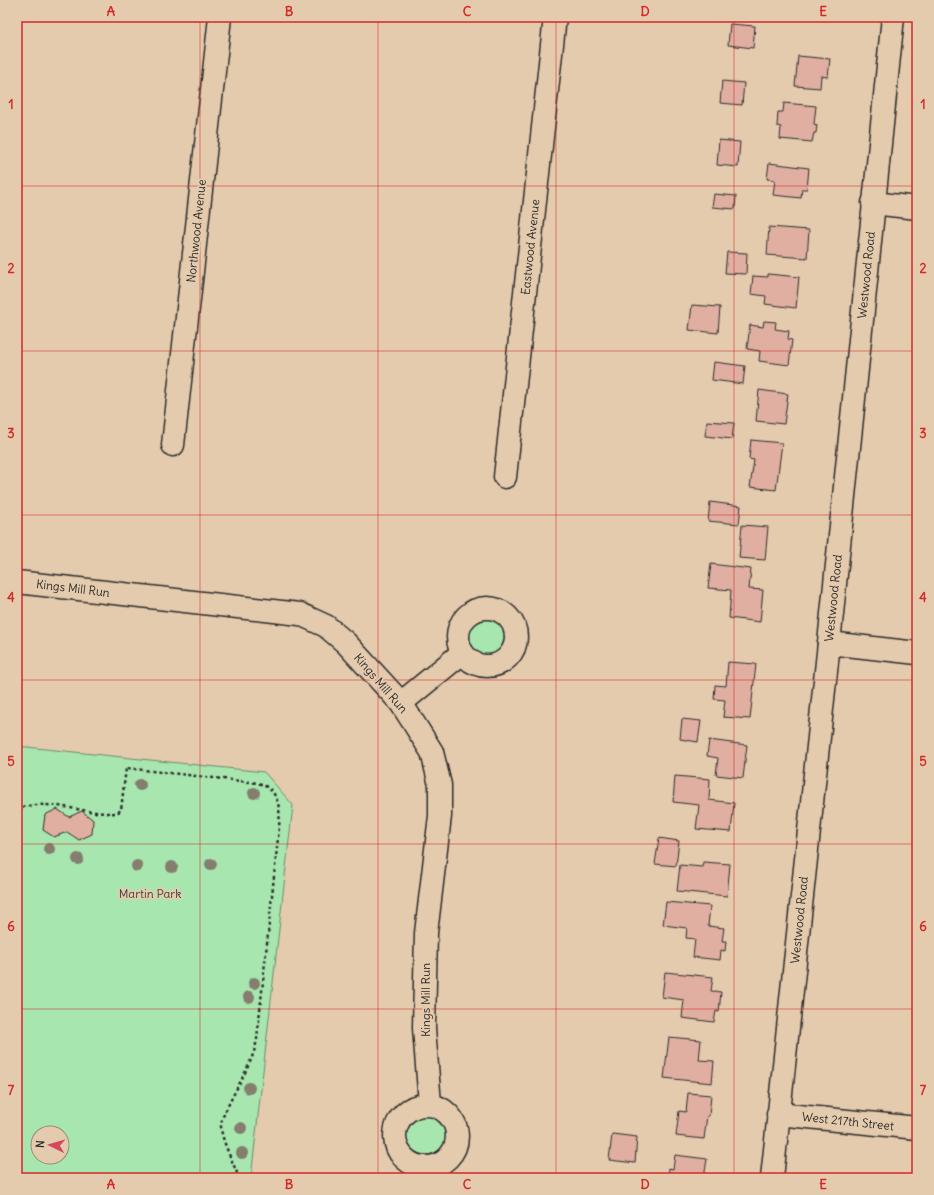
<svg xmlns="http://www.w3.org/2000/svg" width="934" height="1195" font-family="Delius,sans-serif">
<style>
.green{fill:#a7e7af;stroke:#69896d;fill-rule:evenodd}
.building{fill:#e0afa2;stroke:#2b2b2b}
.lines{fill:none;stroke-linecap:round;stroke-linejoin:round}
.minor-casing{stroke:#2b2b2b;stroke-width:25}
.path{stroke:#2b2b2b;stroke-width:2.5;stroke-dasharray:3 3;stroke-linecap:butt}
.minor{stroke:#e5cbad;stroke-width:22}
.tree{fill:#857d6d}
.grid{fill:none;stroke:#d62828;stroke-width:1;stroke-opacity:0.55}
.labels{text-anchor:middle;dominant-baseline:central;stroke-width:3.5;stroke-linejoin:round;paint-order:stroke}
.street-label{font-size:12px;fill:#2b2b2b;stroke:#e5cbad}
.park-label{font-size:12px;fill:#373e38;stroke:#e5cbad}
.neatline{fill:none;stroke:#d62828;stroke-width:1.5}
.grid-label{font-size:13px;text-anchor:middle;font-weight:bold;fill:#d62828}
</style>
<rect width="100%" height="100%" fill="#e5cbad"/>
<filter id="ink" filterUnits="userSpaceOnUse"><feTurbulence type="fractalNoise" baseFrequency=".025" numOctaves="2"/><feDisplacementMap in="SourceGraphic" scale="8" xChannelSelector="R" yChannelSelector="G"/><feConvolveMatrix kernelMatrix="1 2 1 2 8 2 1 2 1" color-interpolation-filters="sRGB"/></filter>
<g filter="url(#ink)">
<!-- green -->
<g class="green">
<circle cx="484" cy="637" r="20"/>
<path d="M17,746L264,772L293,805L251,1178H17ZM38,1133H62V1157H38Z"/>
<circle cx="426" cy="1135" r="20"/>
</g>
<!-- building -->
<g class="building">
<path d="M801,17H824V19Z"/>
<path d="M730,24L755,26L753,48L728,45Z"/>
<path d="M798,56L830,59L828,77L821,76L820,88L795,86Z"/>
<path d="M722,81L744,83L742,105L720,103Z"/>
<path d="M784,103L816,106L814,124L817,125L816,133H814L812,142L780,139L781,127L777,126L778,112H783Z"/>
<path d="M719,140L740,142L738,167L717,165Z"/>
<path d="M769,163L809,168L807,189H802L801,198L773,195L775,180L767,179Z"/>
<path d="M714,194L736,196L735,209L712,207Z"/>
<path d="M769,227L809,230L807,258L767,255Z"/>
<path d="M727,252L747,253L746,274L725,273Z"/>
<path d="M768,274L799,277L796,308L765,304L766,296L751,294L753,276L768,277Z"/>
<path d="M692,305L720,307L718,333L689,330Z"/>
<path d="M764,321L776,322L775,329L789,331L788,339L792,340L789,365L759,361L760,351L747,349L750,325L763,327Z"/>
<path d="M714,362L745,366L743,384L712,380Z"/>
<path d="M759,390L788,394L784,424L756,421Z"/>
<path d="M707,421L734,423L732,439L705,436Z"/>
<path d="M751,440L782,443L776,490L750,487L754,460L749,459Z"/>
<path d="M710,502L741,506L739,524L708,521Z"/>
<path d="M742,525L768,527L765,560L739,558Z"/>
<path d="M711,564L751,569L749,589L763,590L760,622L729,618L731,590L708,588Z"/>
<path d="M728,662L756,664L750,719L723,717L725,700L714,699L715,685L726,686Z"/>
<path d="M682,719L701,721L698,742L680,739Z"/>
<path d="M709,740L747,745L743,778L716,775L718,758L707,756Z"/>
<path d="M675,776L710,779L709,800L734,803L731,832L696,829L699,805L673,802Z"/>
<path d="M57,809L69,817L82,811L93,820L92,834L79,840L67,832L54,837L43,830L45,815Z"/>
<path d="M659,838L679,841L676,866L655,864Z"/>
<path d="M703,862L730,864L727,896L677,891L680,865L702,867Z"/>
<path d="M666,902L710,906L708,926L724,928L722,941H726L725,951L721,950L720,960L693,957L695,939L686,938L687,928L663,925Z"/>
<path d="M665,972L713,977L711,991L721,992L719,1012L716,1011L714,1022L682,1018L684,1000L662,997Z"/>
<path d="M669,1037L701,1040L699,1060L714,1061L712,1083L664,1078Z"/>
<path d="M688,1093L711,1095L709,1116H707L704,1139L676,1136L679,1111L686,1112Z"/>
<path d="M612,1134L637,1137L635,1163L609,1160Z"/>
<path d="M675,1155L707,1159L704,1178H668L669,1168L673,1169Z"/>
</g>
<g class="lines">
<!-- minor casing -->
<g class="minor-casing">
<g id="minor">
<path d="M873,203L917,208"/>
<path d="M173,445L220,17"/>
<path d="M505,477L555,17"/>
<path d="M17,582L300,614L326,626L346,643L401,703L432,752L440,785V816L426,933L424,1028L430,1104"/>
<circle cx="487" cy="637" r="29"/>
<path d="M829,643L917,653"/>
<path d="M401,703L462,653"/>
<circle cx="426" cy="1136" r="31"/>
<path d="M778,1114L917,1128"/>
<path d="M772,1178L829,643L893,17"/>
</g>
</g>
<!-- path -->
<path class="path" d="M17,809C47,797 85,815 117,813L121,810L126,768L258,783C284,791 280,817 278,838L257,1039C253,1063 238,1084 228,1106C225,1112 221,1119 221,1126C221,1140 234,1164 239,1178"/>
<!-- minor -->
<use href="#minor" class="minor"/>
</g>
<!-- trees -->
<g class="tree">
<circle cx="140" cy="785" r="6"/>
<circle cx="254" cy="793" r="6"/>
<circle cx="49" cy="849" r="6"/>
<circle cx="78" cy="859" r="6"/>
<circle cx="211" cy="864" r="6"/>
<circle cx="137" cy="866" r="6"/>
<circle cx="172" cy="867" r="6"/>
<circle cx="254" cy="983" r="6"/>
<circle cx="249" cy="997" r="6"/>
<circle cx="249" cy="1088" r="6"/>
<circle cx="241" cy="1128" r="6"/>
<circle cx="242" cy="1153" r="6"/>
</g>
</g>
<!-- grid -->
<path class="grid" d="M200,17V1178M378,17V1178M556,17V1178M734,17V1178M17,186H917M17,351H917M17,515H917M17,680H917M17,844H917M17,1009H917"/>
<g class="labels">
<!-- street labels -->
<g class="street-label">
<text transform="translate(196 231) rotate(-84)">Northwood Avenue</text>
<text transform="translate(530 247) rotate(-84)">Eastwood Avenue</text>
<text transform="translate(866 275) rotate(-84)">Westwood Road</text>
<text transform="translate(73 588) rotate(7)">Kings Mill Run</text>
<text transform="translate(833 598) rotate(-84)">Westwood Road</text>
<text transform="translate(381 683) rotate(49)">Kings Mill Run</text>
<text transform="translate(799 920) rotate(-84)">Westwood Road</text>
<text transform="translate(425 1000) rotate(-90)">Kings Mill Run</text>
<text transform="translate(848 1121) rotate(6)">West 217th Street</text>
</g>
<!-- park labels -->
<g class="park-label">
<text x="150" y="893">Martin Park</text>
</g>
</g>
<!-- margin -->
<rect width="934" height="1195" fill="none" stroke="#e5cbad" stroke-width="44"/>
<!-- north arrow -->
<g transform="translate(50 1145) rotate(275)"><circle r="19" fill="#e5cbad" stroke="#9b8b79"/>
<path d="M0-3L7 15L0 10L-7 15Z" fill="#d1495b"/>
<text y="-6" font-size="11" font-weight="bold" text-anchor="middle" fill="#2b2b2b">N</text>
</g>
<rect x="22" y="22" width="890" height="1151" class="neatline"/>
<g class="grid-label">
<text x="111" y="16">A</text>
<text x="289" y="16">B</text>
<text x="467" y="16">C</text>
<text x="645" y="16">D</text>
<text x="823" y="16">E</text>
<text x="11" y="109">1</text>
<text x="923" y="109">1</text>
<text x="11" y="273">2</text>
<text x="923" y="273">2</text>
<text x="11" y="438">3</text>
<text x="923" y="438">3</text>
<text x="11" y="602">4</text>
<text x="923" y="602">4</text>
<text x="11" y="766">5</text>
<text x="923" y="766">5</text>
<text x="11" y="931">6</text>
<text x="923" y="931">6</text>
<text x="11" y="1095">7</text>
<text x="923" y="1095">7</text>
<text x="111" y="1189">A</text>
<text x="289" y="1189">B</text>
<text x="467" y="1189">C</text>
<text x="645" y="1189">D</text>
<text x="823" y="1189">E</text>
</g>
</svg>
